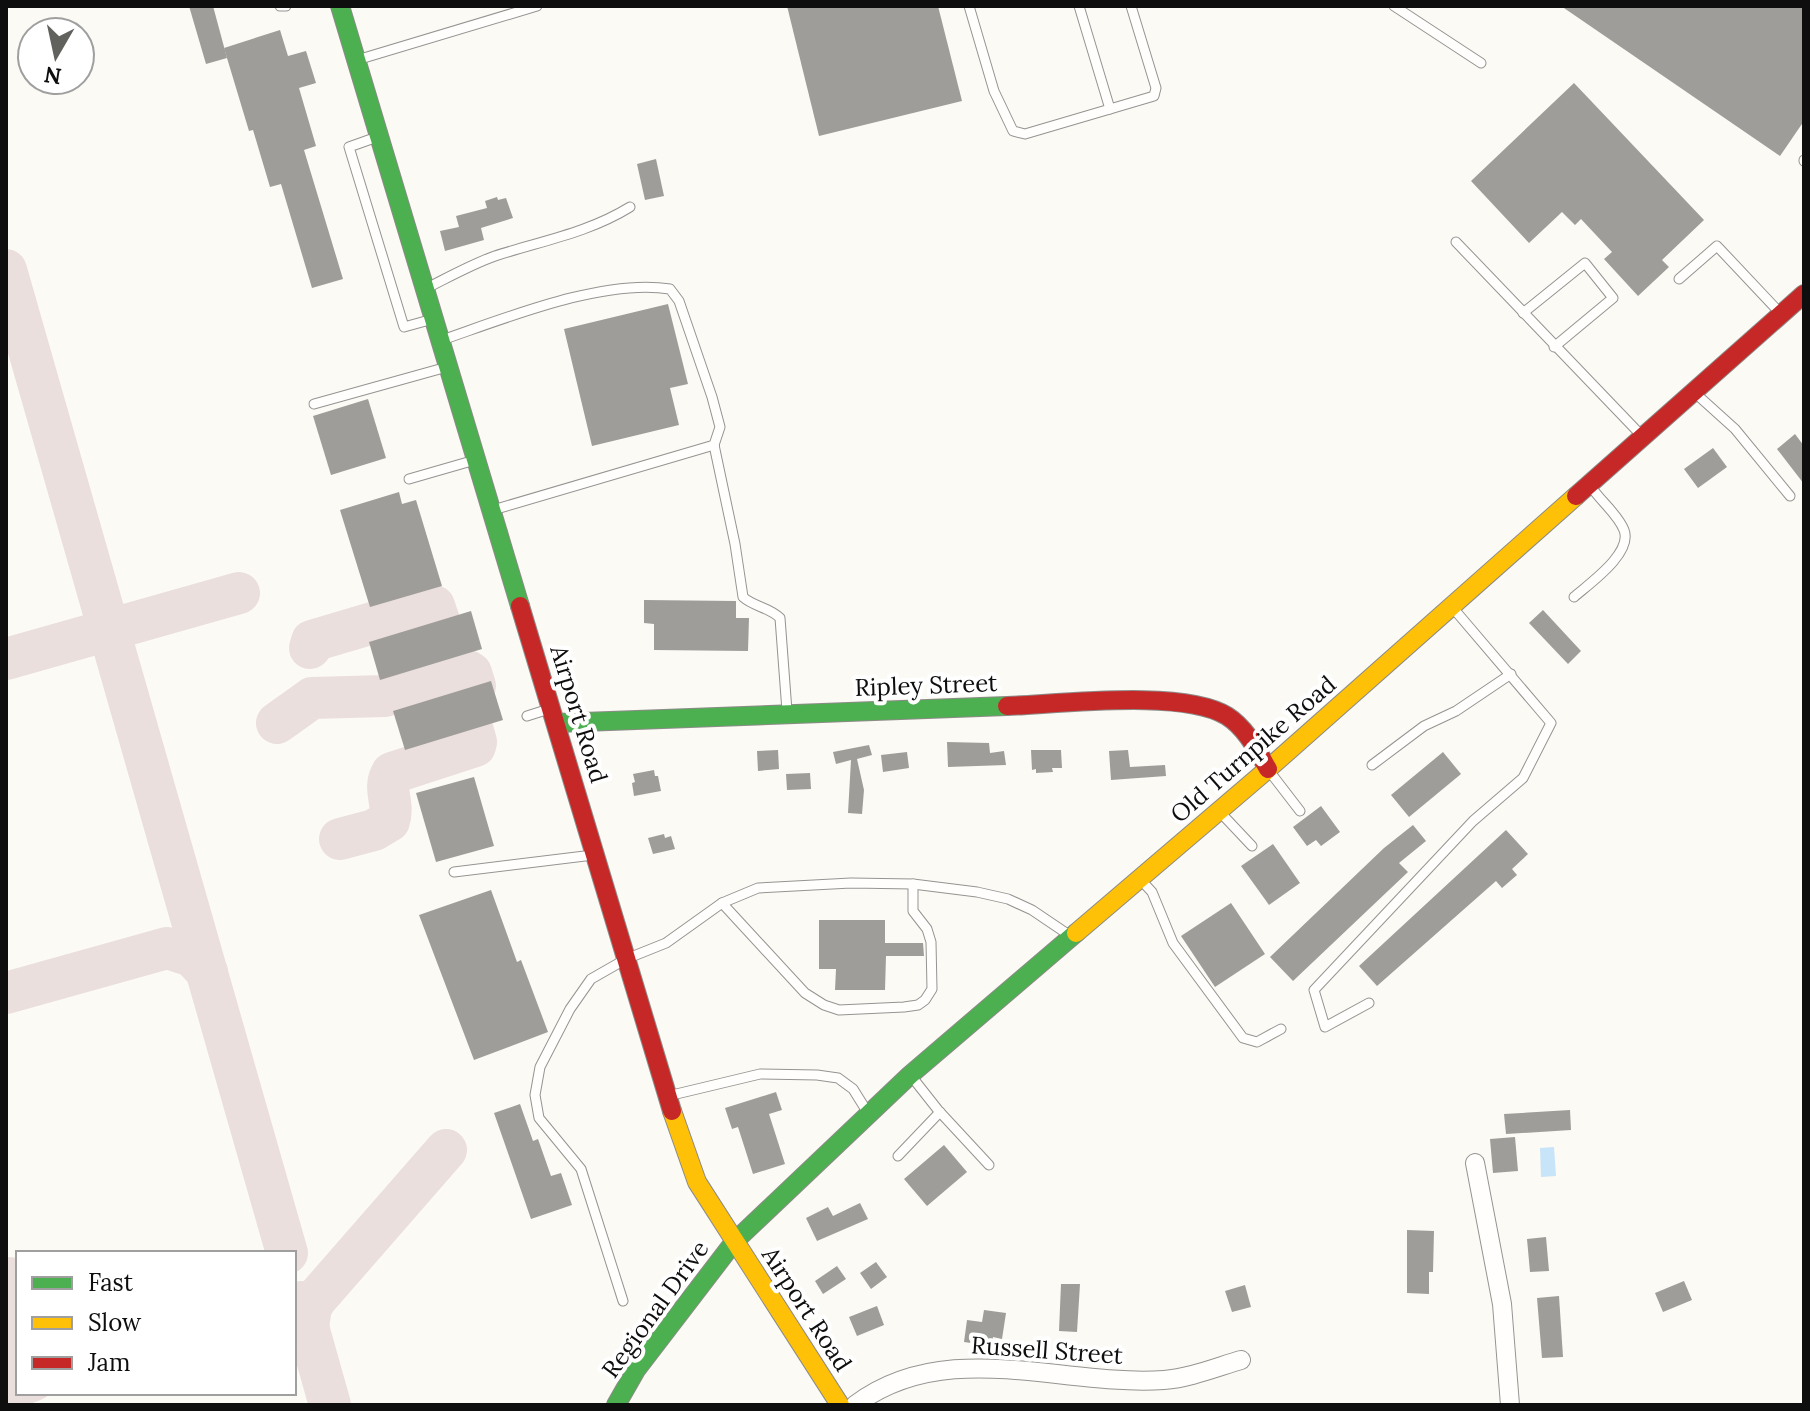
<svg xmlns="http://www.w3.org/2000/svg" width="1810" height="1411" font-family="Lora,serif">
<style>
.water{fill:#c8e4f8}
.lines{fill:none;stroke-linecap:round;stroke-linejoin:round}
.taxiway{stroke:#eadfdc;stroke-width:42}
.runway{stroke:#eadfdc;stroke-width:106}
.building{fill:#9f9d99}
.lane-casing{stroke:#959492;stroke-width:11}
.street-casing{stroke:#959492;stroke-width:20}
.fast-casing{stroke:#8c8b88;stroke-width:20}
.slow-casing{stroke:#8c8b88;stroke-width:20}
.jam-casing{stroke:#8c8b88;stroke-width:20}
.lane{stroke:#fffefd;stroke-width:9}
.street{stroke:#fffefd;stroke-width:18}
.fast{stroke:#4caf50;stroke-width:18}
.slow{stroke:#ffc107;stroke-width:18}
.jam{stroke:#c62828;stroke-width:18}
.labels{text-anchor:middle;dominant-baseline:central;stroke-width:8;stroke-linejoin:round;paint-order:stroke}
.street-label{font-size:24px;fill:#0e0e0e;stroke:#fff}
</style>
<rect width="100%" height="100%" fill="#fcfaf4"/>
<!-- water -->
<path class="water" d="M1554,1147L1556,1176L1541,1177L1540,1148Z"/>
<g class="lines">
<!-- taxiway -->
<g class="taxiway">
<path d="M6,270L287,1253"/>
<path d="M310,648L312,641L430,606H434L439,621"/>
<path d="M6,659L239,593"/>
<path d="M277,723L312,698L385,696L468,671L471,673L475,686"/>
<path d="M340,839L374,830L389,821C395,803 382,789 392,773L475,746L476,742L473,731"/>
<path d="M6,993L167,948L192,956L207,972"/>
<path d="M301,1302L330,1405"/>
<path d="M308,1327L311,1307L316,1299L446,1150"/>
</g>
<!-- runway -->
<path class="runway" d="M6,1310L18,1352"/>
</g>
<!-- building -->
<g class="building">
<path d="M189,6H213L227,58L206,64Z"/>
<path d="M787,6H938L962,101L819,136Z"/>
<path d="M1561,6H1804V121L1780,156Z"/>
<path d="M280,30L288,56L306,51L316,83L299,88L316,146L304,150L343,279L312,288L281,184L270,187L253,130L249,131L224,48Z"/>
<path d="M1574,83L1704,220L1662,260L1669,267L1638,296L1604,259L1612,252L1581,219L1575,225L1562,212L1529,243L1471,181Z"/>
<path d="M656,159L664,196L645,200L637,164Z"/>
<path d="M497,197L498,200L506,198L513,218L481,228L484,240L445,251L440,231L459,227L456,216L487,208L485,201Z"/>
<path d="M668,304L688,384L670,388L679,425L592,446L564,329Z"/>
<path d="M368,399L386,458L331,475L313,416Z"/>
<path d="M1795,434L1804,446V484L1777,449Z"/>
<path d="M1713,448L1727,467L1698,488L1684,469Z"/>
<path d="M399,492L402,504L416,500L442,586L370,607L340,510Z"/>
<path d="M644,600L736,601V618H749L748,651L654,650V624L644,623Z"/>
<path d="M1543,610L1581,651L1568,664L1529,623Z"/>
<path d="M471,611L482,649L380,680L369,642Z"/>
<path d="M491,681L503,720L405,750L393,711Z"/>
<path d="M947,742L989,743L990,753L1004,751L1006,765L948,767Z"/>
<path d="M869,745L872,755L857,759L864,790L862,814L848,813L851,760L836,764L833,752Z"/>
<path d="M778,750L779,769L758,771L757,751Z"/>
<path d="M1031,750H1061L1062,768H1052L1053,772L1036,773V769L1032,770Z"/>
<path d="M1128,750L1130,767L1165,765L1166,776L1111,780L1109,751Z"/>
<path d="M907,752L909,768L883,772L881,755Z"/>
<path d="M1443,752L1461,774L1409,817L1391,795Z"/>
<path d="M654,770L655,776H658L661,791L634,796L632,783L635,782L633,774Z"/>
<path d="M810,773L811,789L787,790L786,774Z"/>
<path d="M474,777L494,846L436,862L416,793Z"/>
<path d="M1321,806L1340,832L1321,846L1316,840L1307,846L1293,827Z"/>
<path d="M1413,825L1426,841L1399,863L1408,872L1293,981L1270,957L1384,848Z"/>
<path d="M1506,830L1528,854L1512,869L1517,875L1502,888L1496,881L1377,986L1359,966Z"/>
<path d="M664,834L665,838L671,836L675,849L653,854L648,838Z"/>
<path d="M1273,844L1300,883L1269,905L1241,866Z"/>
<path d="M491,890L517,962L521,960L548,1032L474,1060L419,915Z"/>
<path d="M1231,903L1265,954L1215,987L1181,936Z"/>
<path d="M819,920H885V943H923L924,956H886L885,990H835L836,969H819Z"/>
<path d="M776,1092L782,1110L769,1114L785,1164L753,1174L738,1127L732,1129L725,1108Z"/>
<path d="M520,1104L533,1141L538,1139L551,1176L561,1173L572,1205L531,1219L494,1113Z"/>
<path d="M1570,1110L1571,1130L1506,1134L1504,1114Z"/>
<path d="M1515,1137L1518,1171L1493,1173L1490,1139Z"/>
<path d="M944,1145L967,1172L927,1206L904,1179Z"/>
<path d="M860,1203L868,1219L817,1241L806,1218L828,1207L833,1216Z"/>
<path d="M1407,1230L1434,1231L1433,1272H1429V1294L1407,1293Z"/>
<path d="M1546,1237L1549,1271L1530,1272L1527,1239Z"/>
<path d="M876,1262L887,1277L871,1289L860,1273Z"/>
<path d="M837,1266L846,1279L823,1294L815,1281Z"/>
<path d="M1684,1281L1692,1300L1663,1312L1655,1293Z"/>
<path d="M1061,1284H1080L1077,1332L1059,1331Z"/>
<path d="M1245,1285L1251,1307L1232,1312L1225,1291Z"/>
<path d="M1559,1296L1563,1357L1542,1358L1537,1298Z"/>
<path d="M877,1306L884,1325L857,1336L849,1317Z"/>
<path d="M984,1310L1006,1313L1002,1339L993,1337L992,1346L964,1342L967,1320L982,1322Z"/>
</g>
<g class="lines">
<!-- lane casing -->
<g class="lane-casing">
<g id="lane">
<path d="M280,6H286"/>
<path d="M969,6L994,91L1013,131L1025,134L1110,109"/>
<path d="M1079,6L1110,109L1154,96L1156,88L1131,6"/>
<path d="M1394,6L1481,63"/>
<path d="M357,60L537,6"/>
<path d="M377,137L349,147L404,327L433,319"/>
<path d="M1804,161V160"/>
<path d="M1456,242L1641,435"/>
<path d="M1679,279L1717,246L1781,314"/>
<path d="M427,288C449,277 472,264 495,256C541,241 588,233 630,207"/>
<path d="M1523,313L1585,263L1613,298L1554,347"/>
<path d="M442,340C506,318 604,278 670,289L679,301L712,397L720,427L714,445L493,510"/>
<path d="M1694,392L1735,429L1790,496"/>
<path d="M314,404L447,367"/>
<path d="M714,445L735,544L743,597C754,607 769,607 780,618L787,711"/>
<path d="M409,479L475,460"/>
<path d="M1574,597C1590,583 1633,553 1624,530C1618,514 1599,500 1590,485"/>
<path d="M527,716L549,709"/>
<path d="M1372,765L1424,726L1456,711L1511,674"/>
<path d="M1270,772L1300,811"/>
<path d="M1219,811L1252,846"/>
<path d="M454,872L593,855"/>
<path d="M1140,879L1152,892L1173,943L1243,1038L1257,1042L1281,1029"/>
<path d="M722,903L805,993L824,1005L839,1010L904,1007L918,1005L925,1000L932,989L931,942L927,929L913,911V884"/>
<path d="M1369,1003L1325,1027L1314,990L1473,821L1523,778L1551,723L1453,608"/>
<path d="M912,1077L938,1110L989,1165"/>
<path d="M668,1096L760,1074L817,1075L838,1078L853,1089L868,1113"/>
<path d="M898,1156L940,1112"/>
<path d="M623,1301L581,1169L539,1118L535,1095L540,1067L570,1009L591,979L626,959L666,943L722,903L758,888L851,883L913,884L977,892L1008,899L1032,910L1069,935"/>
</g>
</g>
<!-- street casing -->
<g class="street-casing">
<g id="street">
<path d="M1475,1163L1502,1304L1510,1405"/>
<path d="M855,1405C947,1336 1061,1387 1164,1380C1190,1378 1217,1367 1241,1360"/>
</g>
</g>
<!-- fast casing -->
<g class="fast-casing">
<g id="fast">
<path d="M340,6L520,606"/>
<path d="M556,723L1007,706"/>
<path d="M616,1405L636,1370L734,1242L910,1075L1076,933"/>
</g>
</g>
<!-- slow casing -->
<g class="slow-casing">
<g id="slow">
<path d="M1076,933L1268,769L1576,496"/>
<path d="M672,1111L697,1182L840,1405"/>
</g>
</g>
<!-- jam casing -->
<g class="jam-casing">
<g id="jam">
<path d="M1576,496L1804,294"/>
<path d="M520,606L672,1111"/>
<path d="M1007,706C1060,704 1184,689 1227,716C1246,728 1257,750 1268,769"/>
</g>
</g>
<!-- lane -->
<use href="#lane" class="lane"/>
<!-- street -->
<use href="#street" class="street"/>
<!-- fast -->
<use href="#fast" class="fast"/>
<!-- slow -->
<use href="#slow" class="slow"/>
<!-- jam -->
<use href="#jam" class="jam"/>
</g>
<g class="labels">
<!-- street labels -->
<g class="street-label">
<text transform="translate(926 685) rotate(-2)">Ripley Street</text>
<text transform="translate(579 714) rotate(73)">Airport Road</text>
<text transform="translate(1253 749) rotate(-41)">Old Turnpike Road</text>
<text transform="translate(655 1309) rotate(-54)">Regional Drive</text>
<text transform="translate(807 1309) rotate(57)">Airport Road</text>
<text transform="translate(1047 1350) rotate(4)">Russell Street</text>
</g>
</g>
<!-- border -->
<rect width="1810" height="1411" fill="none" stroke="#0e0e0e" stroke-width="16"/>
<!-- legend -->
<rect x="16" y="1251" width="280" height="144" fill="#ffffff" stroke="#9f9f9f" stroke-width="2"/>
<rect x="32" y="1277" width="40" height="12" fill="#4caf50" stroke="#9f9f9f" stroke-width="2"/>
<text x="88" y="1291" font-size="24" fill="#0e0e0e">Fast</text>
<rect x="32" y="1317" width="40" height="12" fill="#ffc107" stroke="#9f9f9f" stroke-width="2"/>
<text x="88" y="1331" font-size="24" fill="#0e0e0e">Slow</text>
<rect x="32" y="1357" width="40" height="12" fill="#c62828" stroke="#9f9f9f" stroke-width="2"/>
<text x="88" y="1371" font-size="24" fill="#0e0e0e">Jam</text>
<!-- north arrow -->
<g transform="translate(56 56) rotate(189)"><circle r="38" fill="#ffffff" stroke="#9f9f9f" stroke-width="2"/>
<path d="M0-6L14 30L0 20L-14 30Z" fill="#61615e"/>
<text y="-12" font-size="22" font-weight="bold" text-anchor="middle" fill="#0e0e0e">N</text>
</g>
</svg>
